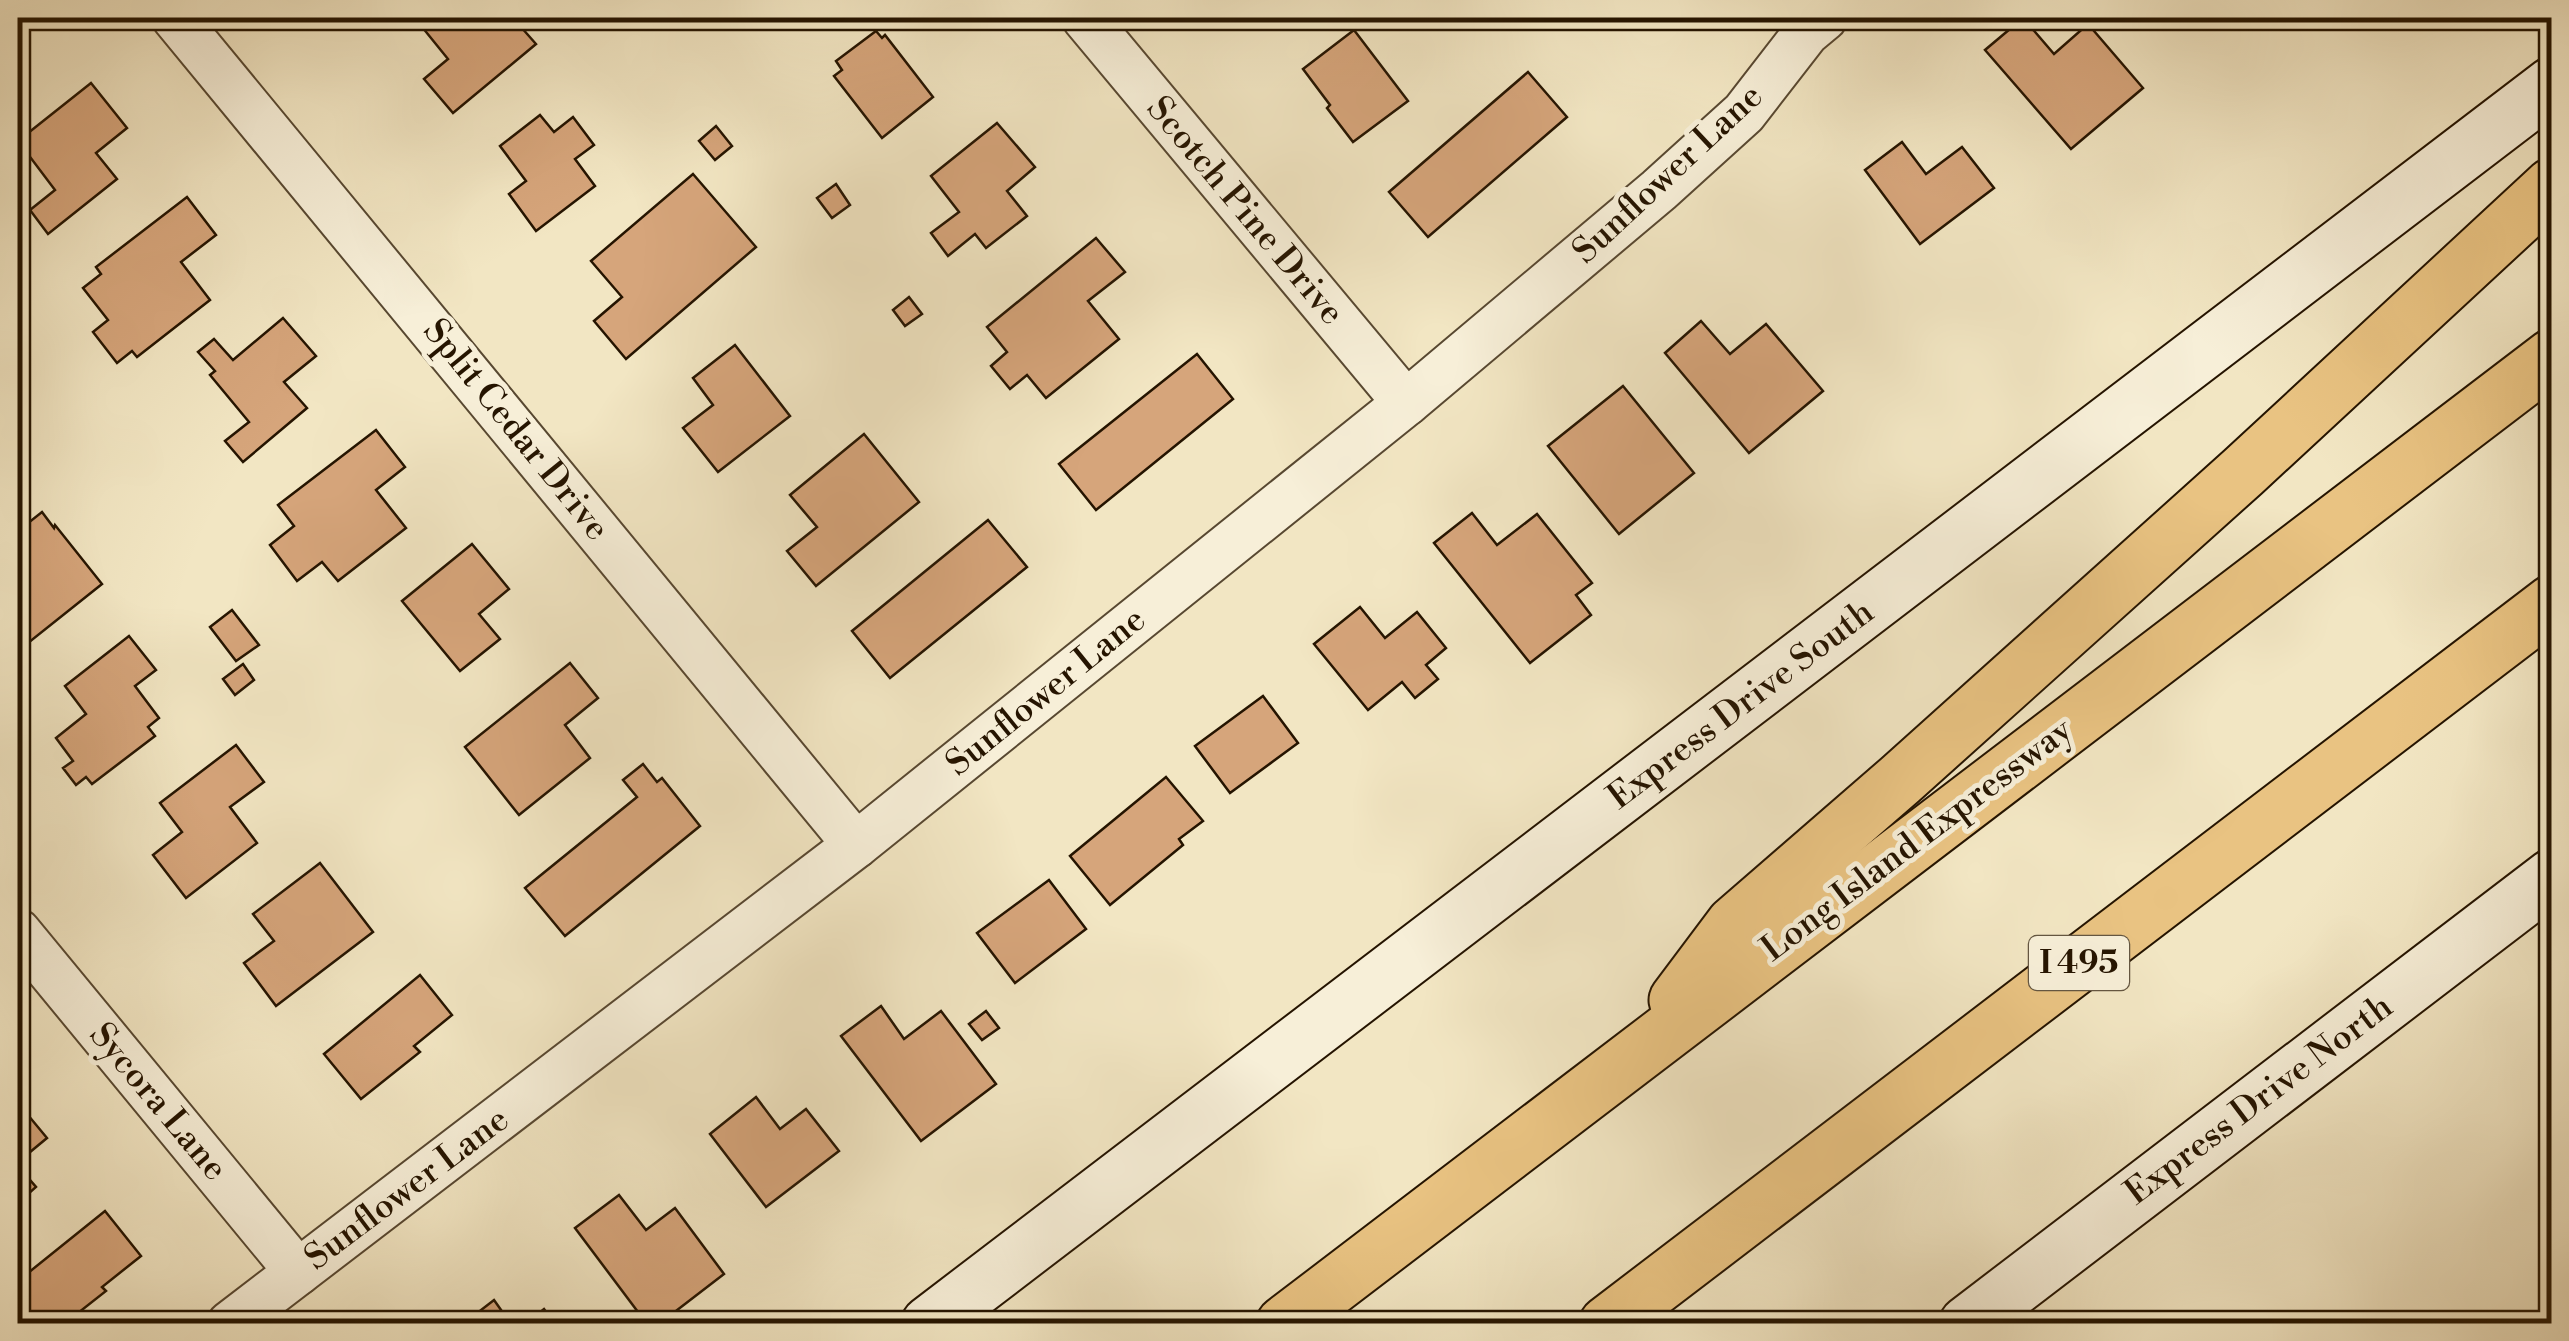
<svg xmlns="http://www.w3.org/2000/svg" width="2569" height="1341" font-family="'Libre Bodoni',serif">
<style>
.building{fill:#d6a57b;stroke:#251400;stroke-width:2.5}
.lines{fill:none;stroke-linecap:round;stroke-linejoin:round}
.minor-casing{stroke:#584831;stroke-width:49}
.secondary-casing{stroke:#251400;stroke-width:59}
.motorway-casing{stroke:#251400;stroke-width:59}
.minor{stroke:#f7efd8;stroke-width:45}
.secondary{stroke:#f7efd8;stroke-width:55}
.motorway{stroke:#e9c382;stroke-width:55}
.labels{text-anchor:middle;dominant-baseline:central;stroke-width:10;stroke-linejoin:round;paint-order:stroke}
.shield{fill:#f7efd8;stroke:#645641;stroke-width:2.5}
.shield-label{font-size:32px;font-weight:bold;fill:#251400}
.street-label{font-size:35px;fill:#251400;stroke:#f7efd8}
</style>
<rect width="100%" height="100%" fill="#f2e6c3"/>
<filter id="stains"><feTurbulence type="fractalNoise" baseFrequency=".002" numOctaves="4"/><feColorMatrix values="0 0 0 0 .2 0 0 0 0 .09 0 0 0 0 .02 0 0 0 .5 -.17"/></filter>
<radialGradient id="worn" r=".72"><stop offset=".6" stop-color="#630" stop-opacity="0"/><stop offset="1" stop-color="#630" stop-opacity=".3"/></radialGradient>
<!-- building -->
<g class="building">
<path d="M423,18H513L536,44L453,113L424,79L448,59L418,22Z"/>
<path d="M628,18H658V27L628,28Z"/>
<path d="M1248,18H1270L1257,28Z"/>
<path d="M2023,18L2054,54L2088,24L2143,88L2071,149L1985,50Z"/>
<path d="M1354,30L1408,101L1353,142L1327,108L1330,105L1303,69Z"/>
<path d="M876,31L882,38L885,35L933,97L882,138L834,76L842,70L836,61Z"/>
<path d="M1528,72L1567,117L1428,237L1389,192Z"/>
<path d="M91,83L127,128L96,153L117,179L48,234L30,210L55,190L18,141Z"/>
<path d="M540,115L554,132L573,117L594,145L575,159L595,186L536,231L509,194L526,181L500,146Z"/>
<path d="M997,123L1035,167L1007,191L1027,216L986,248L975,234L948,256L931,233L959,212L931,176Z"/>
<path d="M716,126L732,146L715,160L699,141Z"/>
<path d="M1902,142L1926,174L1962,147L1994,188L1920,244L1865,170Z"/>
<path d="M693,174L756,247L626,359L594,321L622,297L591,261Z"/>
<path d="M836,184L850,205L832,218L817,198Z"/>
<path d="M187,197L216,235L181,262L210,300L137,357L132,351L117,363L93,332L108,320L83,288L101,274L96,267Z"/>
<path d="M1096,238L1125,272L1088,301L1119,339L1046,398L1027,375L1010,389L991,366L1007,352L987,327Z"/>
<path d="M909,297L922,314L905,326L893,310Z"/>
<path d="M283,318L316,356L284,382L307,408L243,462L225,441L249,422L210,375L215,371L198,352L214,339L233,360Z"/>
<path d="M1701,321L1730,354L1766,324L1823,391L1749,453L1665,353Z"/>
<path d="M735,345L790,416L718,472L683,428L713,405L693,378Z"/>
<path d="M1197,354L1233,399L1096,510L1059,464Z"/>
<path d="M1623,386L1694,473L1619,534L1548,446Z"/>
<path d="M376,430L405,467L376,490L406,528L338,581L322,562L297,581L270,545L294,526L278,505Z"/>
<path d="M864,434L919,502L816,586L787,551L817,527L790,495Z"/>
<path d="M42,512L54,528L55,525L102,584L18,651V531Z"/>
<path d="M1472,513L1497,545L1537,514L1592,583L1576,595L1591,615L1530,663L1434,543Z"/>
<path d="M988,520L1027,567L890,678L852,631Z"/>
<path d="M472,544L509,589L479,614L500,639L460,671L402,601Z"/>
<path d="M1360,607L1385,638L1417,612L1446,648L1426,665L1438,679L1415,698L1402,682L1368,710L1314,644Z"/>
<path d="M232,610L259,645L236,661L210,627Z"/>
<path d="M129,636L156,670L135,686L159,718L148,727L155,736L92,784L86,777L76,785L63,768L73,761L56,738L86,714L65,686Z"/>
<path d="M570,663L598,698L565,725L590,758L519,815L465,747Z"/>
<path d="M243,664L254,680L235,695L223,679Z"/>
<path d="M1263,696L1298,743L1230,793L1195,746Z"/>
<path d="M236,745L264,782L230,807L257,843L186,898L153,855L182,832L160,803Z"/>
<path d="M643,764L657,782L662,778L700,826L565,936L525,888L637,797L623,780Z"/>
<path d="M1166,777L1203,821L1179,839L1183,845L1110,905L1070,856Z"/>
<path d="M320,863L373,932L276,1006L244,963L274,941L253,914Z"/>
<path d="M1049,880L1086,929L1015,983L977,933Z"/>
<path d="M420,975L452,1015L414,1046L420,1052L361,1099L324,1054Z"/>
<path d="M881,1006L904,1039L941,1011L996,1084L921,1141L841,1036Z"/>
<path d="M986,1011L999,1028L982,1040L969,1024Z"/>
<path d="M756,1097L780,1129L806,1109L839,1151L766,1207L710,1134Z"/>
<path d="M18,1103L47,1138L18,1162Z"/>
<path d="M18,1166L36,1187L18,1203Z"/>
<path d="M619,1195L646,1230L675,1208L724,1274L659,1324H647L575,1228Z"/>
<path d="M105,1211L141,1256L102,1287L106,1291L64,1324H36L18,1300V1281Z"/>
<path d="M494,1300L511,1324H463Z"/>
<path d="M544,1309L555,1324H525Z"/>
</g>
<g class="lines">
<!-- minor casing -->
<g class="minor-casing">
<g id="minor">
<path d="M175,18L856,845"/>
<path d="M1085,18L1406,403"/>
<path d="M18,932L298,1272"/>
<path d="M230,1324L856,845L1406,403L1659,190L1744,113L1806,33L1824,18"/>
</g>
</g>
<!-- secondary casing -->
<g class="secondary-casing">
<g id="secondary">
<path d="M929,1324L2552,85"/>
<path d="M1967,1324L2552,877"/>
</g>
</g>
<!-- motorway casing -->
<g class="motorway-casing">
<g id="motorway">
<path d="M1677,1000L1734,924L1900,780L2243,472L2552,186"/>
<path d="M1284,1324L2552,357"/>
<path d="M1607,1324L2552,603"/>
</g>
</g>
<!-- minor -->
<use href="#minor" class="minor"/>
<!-- secondary -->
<use href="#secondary" class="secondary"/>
<!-- motorway -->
<use href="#motorway" class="motorway"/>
</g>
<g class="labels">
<!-- shield labels -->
<rect class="shield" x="2029" y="936" width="100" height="54" rx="8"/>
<g class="shield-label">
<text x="2079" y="963">I 495</text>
</g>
<!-- street labels -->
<g class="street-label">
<text transform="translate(1668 174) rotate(-43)">Sunflower Lane</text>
<text transform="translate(1245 211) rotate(50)">Scotch Pine Drive</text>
<text transform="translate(516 430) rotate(51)">Split Cedar Drive</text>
<text transform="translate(1046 692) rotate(-39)">Sunflower Lane</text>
<text transform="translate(1741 705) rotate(-37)">Express Drive South</text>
<text transform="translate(1917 840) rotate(-37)">Long Island Expressway</text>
<text transform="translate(2259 1100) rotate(-37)">Express Drive North</text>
<text transform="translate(158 1102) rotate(50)">Sycora Lane</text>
<text transform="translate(407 1189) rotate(-37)">Sunflower Lane</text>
</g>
</g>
<!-- margin -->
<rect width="2569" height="1341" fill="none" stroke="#f2e6c3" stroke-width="60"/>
<rect x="20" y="20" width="2529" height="1301" fill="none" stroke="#251400" stroke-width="5"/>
<rect x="30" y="30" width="2509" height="1281" fill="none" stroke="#251400" stroke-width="2.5"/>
<rect width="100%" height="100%" filter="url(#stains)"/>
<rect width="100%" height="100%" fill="url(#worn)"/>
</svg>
